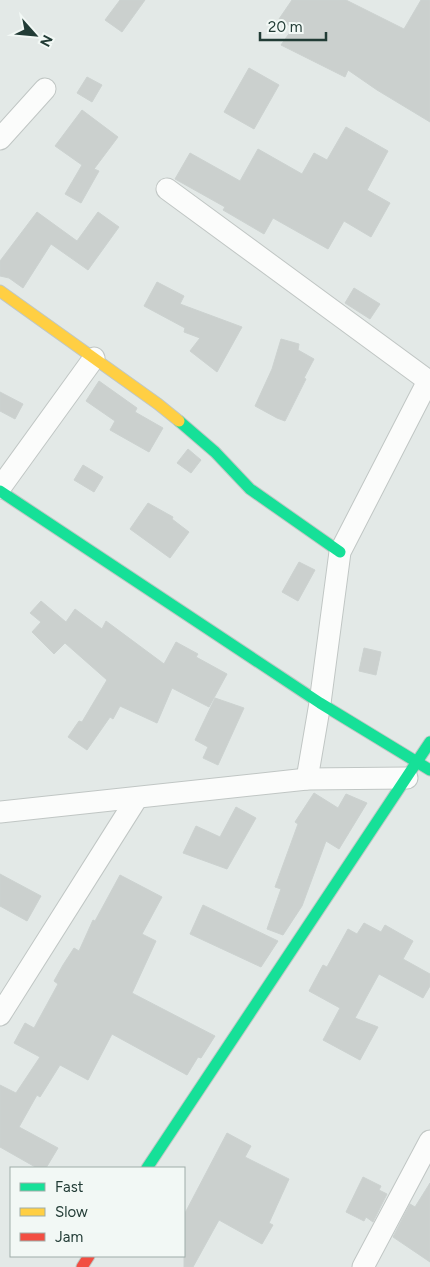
<svg xmlns="http://www.w3.org/2000/svg" width="430" height="1267" font-family="Figtree,sans-serif">
<style>
.building{fill:#cbd0ce;stroke:#ccd2d0}
.lines{fill:none;stroke-linecap:round;stroke-linejoin:round}
.street-casing{stroke:#c0c6c4;stroke-width:23}
.fast-casing{stroke:#bfc7c4;stroke-width:13}
.slow-casing{stroke:#bfc7c4;stroke-width:13}
.jam-casing{stroke:#bfc7c4;stroke-width:13}
.street{stroke:#fbfcfb;stroke-width:21}
.fast{stroke:#16e098;stroke-width:11}
.slow{stroke:#ffcf43;stroke-width:11}
.jam{stroke:#f24e42;stroke-width:11}
</style>
<rect width="100%" height="100%" fill="#e3e9e7"/>
<!-- building -->
<g class="building">
<path d="M120,0H145L122,32L105,20Z"/>
<path d="M292,0H346L404,29L421,0H430V122L377,90L348,70L345,77L281,45L293,28L279,19Z"/>
<path d="M249,68L279,85L254,129L224,112Z"/>
<path d="M87,77L102,85L92,102L77,93Z"/>
<path d="M82,110L118,137L94,169L99,171L81,203L65,194L82,165L55,146Z"/>
<path d="M346,127L388,151L367,190L390,203L371,237L344,221L328,249L273,218L264,234L223,210L225,207L175,179L190,153L240,181L258,149L302,174L314,153L327,160Z"/>
<path d="M37,212L77,241L98,212L119,227L88,270L51,244L23,288L9,278L0,276V261Z"/>
<path d="M157,282L184,296L180,304L242,327L217,372L190,351L200,338L184,332L185,328L144,306Z"/>
<path d="M354,288L380,304L370,319L345,303Z"/>
<path d="M281,339L299,344L298,350L314,359L304,378L306,379L285,421L277,418L255,406L272,369Z"/>
<path d="M99,381L137,408L135,412L163,428L149,452L110,430L115,421L86,401Z"/>
<path d="M0,392L23,404L15,419L0,411Z"/>
<path d="M188,449L201,460L191,473L177,463Z"/>
<path d="M83,465L103,477L94,492L74,480Z"/>
<path d="M148,503L173,517L172,519L189,532L170,558L130,529Z"/>
<path d="M299,562L315,570L298,601L282,592Z"/>
<path d="M41,601L66,622L75,609L102,629L106,621L164,664L176,642L198,654L196,657L227,674L209,707L172,688L157,723L120,706L113,719L110,717L87,750L68,737L79,721L82,722L107,680L65,643L54,654L32,632L41,622L30,613Z"/>
<path d="M364,648L381,652L376,675L359,671Z"/>
<path d="M215,698L244,708L218,765L203,758L208,747L195,740Z"/>
<path d="M314,793L338,808L346,794L367,803L339,849L326,841L302,906L283,935L267,929L281,889L275,887L298,824L295,822Z"/>
<path d="M236,807L256,818L227,869L183,853L196,826L220,837Z"/>
<path d="M0,874L41,896L27,921L0,906Z"/>
<path d="M120,875L162,897L142,934L156,941L132,993L215,1036L201,1058L198,1057L187,1075L112,1034L88,1080L60,1065L40,1097L37,1095L19,1127L58,1148L46,1168H37L0,1147V1085L16,1093L40,1057L14,1043L25,1023L34,1028L58,984L54,981L63,965L74,948L79,951L93,920L95,921Z"/>
<path d="M203,905L278,941L261,967L190,934Z"/>
<path d="M364,923L381,932L385,925L413,941L403,959L430,974V986L423,998L379,974L355,1018L378,1027L360,1060L323,1040L340,1008L309,991L323,965L327,967L348,929L357,934Z"/>
<path d="M227,1133L251,1146L245,1157L289,1179L269,1223L273,1225L262,1244L219,1220L193,1267H184V1215Z"/>
<path d="M363,1177L381,1186L379,1190L387,1194L373,1222L366,1217L364,1221L346,1212Z"/>
<path d="M430,1183V1262L393,1237L410,1204L415,1207Z"/>
</g>
<g class="lines">
<!-- street casing -->
<g class="street-casing">
<g id="street">
<path d="M0,139L45,89"/>
<path d="M167,189L430,382"/>
<path d="M0,488L94,358"/>
<path d="M307,779L320,703L340,552L428,381"/>
<path d="M0,812L307,779L407,778"/>
<path d="M0,1015L137,798"/>
<path d="M363,1267L430,1141"/>
</g>
</g>
<!-- fast casing -->
<g class="fast-casing">
<g id="fast">
<path d="M179,421L215,452L250,489L340,552"/>
<path d="M0,491L320,703L430,770"/>
<path d="M147,1168L430,742"/>
</g>
</g>
<!-- slow casing -->
<g class="slow-casing">
<path id="slow" d="M0,291L158,404L179,421"/>
</g>
<!-- jam casing -->
<g class="jam-casing">
<path id="jam" d="M82,1267L89,1256"/>
</g>
<!-- street -->
<use href="#street" class="street"/>
<!-- fast -->
<use href="#fast" class="fast"/>
<!-- slow -->
<use href="#slow" class="slow"/>
<!-- jam -->
<use href="#jam" class="jam"/>
</g>
<!-- legend -->
<rect x="10" y="1167" width="175" height="90" fill="#f2f8f5" stroke="#9fada9"/>
<rect x="20" y="1183" width="25" height="8" fill="#16e098" stroke="#9fada9"/>
<text x="55" y="1192" font-size="15" fill="#223c36">Fast</text>
<rect x="20" y="1208" width="25" height="8" fill="#ffcf43" stroke="#9fada9"/>
<text x="55" y="1217" font-size="15" fill="#223c36">Slow</text>
<rect x="20" y="1233" width="25" height="8" fill="#f24e42" stroke="#9fada9"/>
<text x="55" y="1242" font-size="15" fill="#223c36">Jam</text>
<!-- north arrow -->
<g transform="translate(35 35) rotate(117)" stroke="#f2f8f5" stroke-width="4" paint-order="stroke">
<path d="M0-4L9 19L0 12L-9 19Z" fill="#223c36"/>
<text y="-8" font-size="14" font-weight="bold" text-anchor="middle" fill="#223c36">N</text>
</g>
<!-- scale -->
<path d="M260 32v8h66v-8" fill="none" stroke="#223c36" stroke-width="2.5"/>
<text x="268" y="32" font-size="15" fill="#223c36" stroke="#f2f8f5" stroke-width="4" paint-order="stroke">20 m</text>
</svg>
